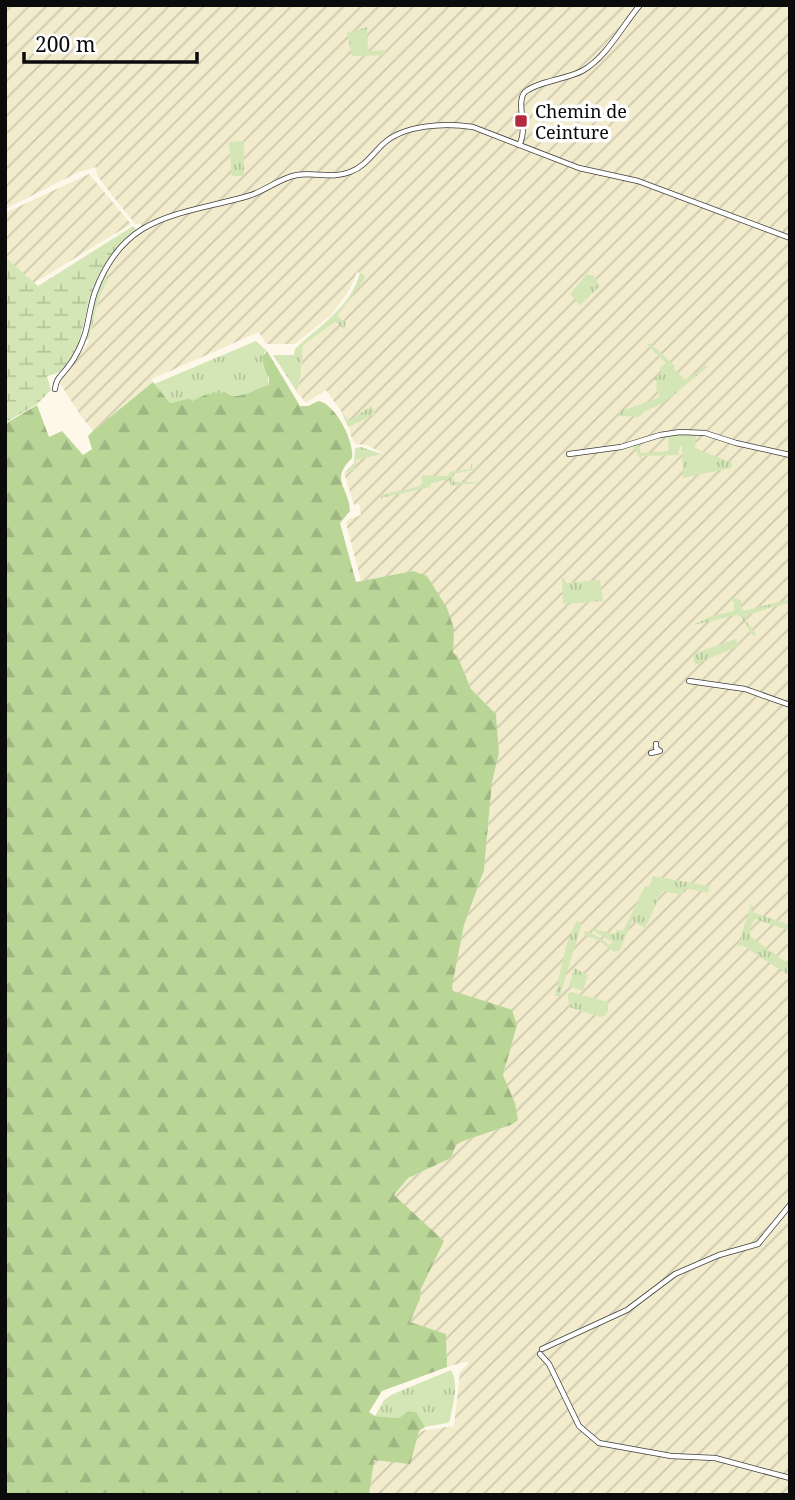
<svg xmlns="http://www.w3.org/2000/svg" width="795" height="1500" font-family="'Noto Serif',serif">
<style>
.farmland{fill:url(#farmland-furrows)}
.grass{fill:url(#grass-tufts)}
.forest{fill:url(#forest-firs)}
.wetland{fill:url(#wetland-marsh)}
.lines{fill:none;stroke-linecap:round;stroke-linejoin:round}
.minor-casing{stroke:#3e3e3e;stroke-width:6}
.minor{stroke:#fff;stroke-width:4.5}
.poi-dot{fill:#b32b3f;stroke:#fff;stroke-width:2.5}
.labels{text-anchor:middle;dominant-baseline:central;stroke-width:7;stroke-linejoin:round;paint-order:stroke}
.poi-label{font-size:18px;fill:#0b0b0b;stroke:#fff;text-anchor:start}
</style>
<defs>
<pattern id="farmland-furrows" width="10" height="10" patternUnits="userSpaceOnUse" patternTransform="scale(1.75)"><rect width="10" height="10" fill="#f2ebcc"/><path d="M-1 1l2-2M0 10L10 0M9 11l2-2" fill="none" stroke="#cec8ae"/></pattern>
<pattern id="grass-tufts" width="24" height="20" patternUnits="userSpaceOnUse" patternTransform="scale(1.75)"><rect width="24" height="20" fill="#d4e6b6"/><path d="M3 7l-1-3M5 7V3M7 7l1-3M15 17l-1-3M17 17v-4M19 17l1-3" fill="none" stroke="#b5c49b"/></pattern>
<pattern id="forest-firs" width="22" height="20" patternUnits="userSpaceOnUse" patternTransform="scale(1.75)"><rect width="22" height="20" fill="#b9d697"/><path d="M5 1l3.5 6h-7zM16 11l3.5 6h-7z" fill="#9eb681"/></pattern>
<pattern id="wetland-marsh" width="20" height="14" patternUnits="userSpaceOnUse" patternTransform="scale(1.75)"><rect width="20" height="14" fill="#d4e6b6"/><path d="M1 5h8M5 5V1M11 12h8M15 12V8" fill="none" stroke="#b5c49b"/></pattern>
</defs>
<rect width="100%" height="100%" fill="#fef8ea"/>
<!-- farmland -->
<g class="farmland">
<path d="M5,5H790V1495H369L373,1460L413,1449L419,1431L454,1426L460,1372L468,1364V1361L447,1367L446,1334L410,1322L420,1299L421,1289L444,1241L394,1195L408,1178L451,1158L456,1145L463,1141L511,1125L515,1103L503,1075L506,1066L452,991V987L464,925L484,870L492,782L499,753L496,714L471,689L457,655L453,654L452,646L413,571L361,581L346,523L349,519L361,515L359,504L354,505L344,473L355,470V460L383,453L366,445L355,444L351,436L349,426L375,414L371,407L349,422L326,390L306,403L297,392L301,373L303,345L335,322L344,328L346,326L336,316L365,276L357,272L350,289L331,315L295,344H266L259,332L152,379L153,382L93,431L81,416L59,382L89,341L99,298L107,282V270L118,253L141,232V224H136L132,220L104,185L97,175L96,167L77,173L5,209Z"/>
<path d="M89,174L131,224L34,283L5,257V213Z"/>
</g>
<!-- grass -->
<g class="grass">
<path d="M367,27L368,51L384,50L385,55L352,56L347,33Z"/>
<path d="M244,141V176H232L229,142Z"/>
<path d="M107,270V282L99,298L89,339L84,341L95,297Z"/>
<path d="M360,273L366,277L337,316L346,323L344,329L335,322L303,345L301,373L297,392L273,355H294L295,349L298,346C321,325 351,306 360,273Z"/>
<path d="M587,274L594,276L600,286L580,305L570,294Z"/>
<path d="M256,341L267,351L264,352L269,385L237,397L199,398L192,401L190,398L170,403L154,384Z"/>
<path d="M650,343L675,366L674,368L685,380L706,365L707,367L665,402L644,412L639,417L618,416L619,412L660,397L656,388L657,382L654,379L662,373L660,368L666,363L647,345Z"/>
<path d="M371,406L376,414L348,427L341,411L349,421Z"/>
<path d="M680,434H696L695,448L732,463L731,468L683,478L682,446L680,447L678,455L642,456L641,460L633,446L638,444L641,453L669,451L668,436Z"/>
<path d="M361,447L382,454L356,460L355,470L344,473L354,463L355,448Z"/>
<path d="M472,463L473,470L452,474L454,482H483L451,486L449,479L431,483L430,487L381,498L380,495L418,487L422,484V475L447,476L450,472L470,469Z"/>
<path d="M562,578H564L566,583L600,580L603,601L563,604Z"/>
<path d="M729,597L741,600L743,611L790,599V602L747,615L746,621L756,634L753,636L741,617L737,615L693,625L712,616L734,611V602Z"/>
<path d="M736,639L738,646L695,665L693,654Z"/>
<path d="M653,876L709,886L708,893L685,888L682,895L662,891L645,928L632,921L620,950L614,952L598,940L584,935L585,931L597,936L610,945L612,942L589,928L615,934L617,930L623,931L645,886L649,887Z"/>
<path d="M751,905L753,906L752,912L790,925V931L755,919L751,925L750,936L790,965V976L742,945L737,948Z"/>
<path d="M577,921L581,923V926L560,996H555C560,975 566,936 577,921Z"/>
<path d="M574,968L588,975L583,991L569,986Z"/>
<path d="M571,992L608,1002V1011L604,1016L600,1017L569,1007L568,994Z"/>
<path d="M451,1370C460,1386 452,1405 450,1421L447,1423L425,1427L415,1412L408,1411L399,1418L375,1416L384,1400L391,1395Z"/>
</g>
<!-- forest -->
<path class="forest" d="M267,351L300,406H308L318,401C335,403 355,442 352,458C329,481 349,486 350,511L340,523L356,582L413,571L427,576L447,608L454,629L453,653L457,655L471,689L496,714L499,753L492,782L484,870L464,925L452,987L453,991L512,1010L517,1025L503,1075L515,1103L518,1120L511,1125L463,1141L456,1145L451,1158L408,1178L394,1195L444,1241L421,1289L420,1299L410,1322L446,1334L447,1367L382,1391L369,1412L375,1416L399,1418L408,1411L416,1412L425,1427L419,1431L410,1464L374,1460L369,1495H5V424L37,405L49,437L62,431L83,455L92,449L88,436L93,431L153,382L170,403L190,398L192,401L207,394L225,392C236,403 255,388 269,385V378L266,373L262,357Z"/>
<!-- wetland -->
<path class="wetland" d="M133,226L136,230C111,247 94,279 87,308C83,328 78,355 62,370C59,373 52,375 47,376L51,390L37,404L5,423V257L38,286Z"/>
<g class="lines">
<!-- minor casing -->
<g class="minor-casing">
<g id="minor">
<path d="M519,145C529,129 515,102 525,92C536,82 567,79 582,71C607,57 622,26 640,5"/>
<path d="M55,389C56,378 62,375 68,367C76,357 81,346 85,334C89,320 90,306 95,292C124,213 178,216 248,196C266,191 279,178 297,175C314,172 333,179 350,172C364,167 372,155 382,145C403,124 446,123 473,127L579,168L638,181L790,238"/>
<path d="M569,454L621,447L660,435L680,432L705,433L736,443L790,455"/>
<path d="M689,681L745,689L790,705"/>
<path d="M651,753L660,751L656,748V744"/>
<path d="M542,1349L627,1310L675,1274L719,1255L758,1244L790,1205"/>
<path d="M540,1354L549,1364L579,1426L599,1443L671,1456L715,1458L790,1478"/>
</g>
</g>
<!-- minor -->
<use href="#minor" class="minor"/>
</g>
<!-- markers -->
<rect class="poi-dot" x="514" y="114" width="14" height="14" rx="3.5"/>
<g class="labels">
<!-- poi labels -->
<g class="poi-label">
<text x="535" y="111">Chemin de<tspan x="535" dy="21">Ceinture</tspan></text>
</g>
</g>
<!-- border -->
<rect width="795" height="1500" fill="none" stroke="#0b0b0b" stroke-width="14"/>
<!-- scale -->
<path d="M24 52v10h173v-10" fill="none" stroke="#0b0b0b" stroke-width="3.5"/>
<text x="35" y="52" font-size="21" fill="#0b0b0b" stroke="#ffffff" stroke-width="5" paint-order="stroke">200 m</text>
</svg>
